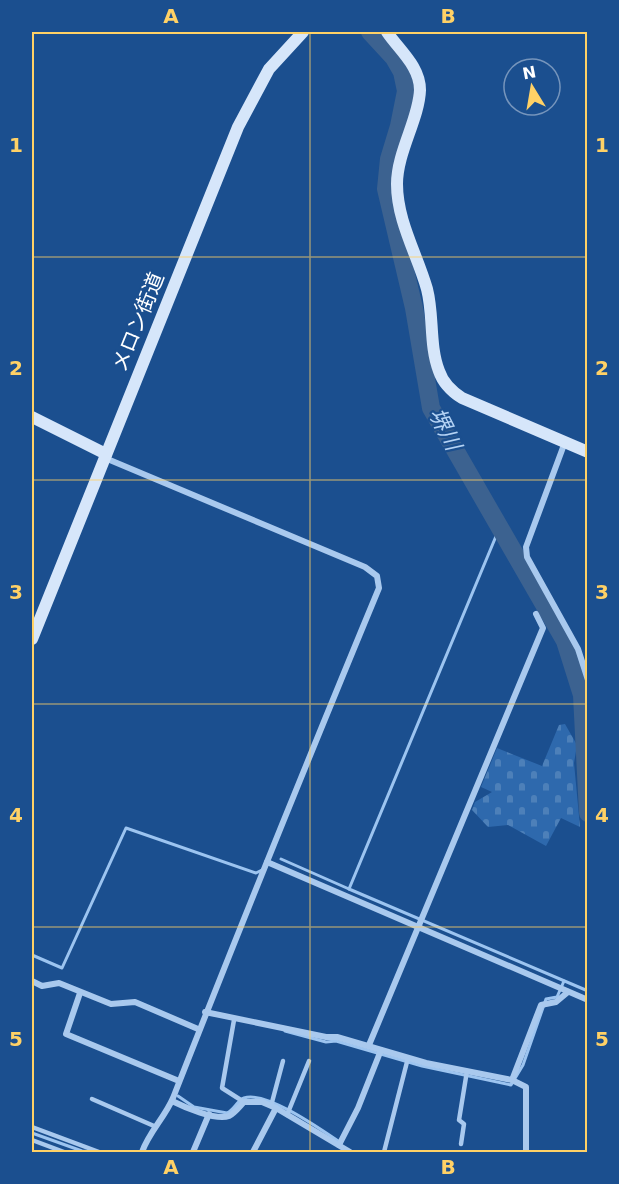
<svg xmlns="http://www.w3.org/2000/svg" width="619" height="1184" font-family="'DejaVu Sans','Noto Sans JP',sans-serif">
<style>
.cemetery{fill:url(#cemetery-stones)}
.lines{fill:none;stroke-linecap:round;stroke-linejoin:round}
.stream{stroke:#9cc4f0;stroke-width:3}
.river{stroke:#3c6290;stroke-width:18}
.lane{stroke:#a9c9ee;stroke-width:4.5}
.street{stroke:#a9c9ee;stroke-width:6}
.secondary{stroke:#d6e6fa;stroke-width:12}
.grid{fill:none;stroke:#ffd166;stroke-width:1.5;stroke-opacity:0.55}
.labels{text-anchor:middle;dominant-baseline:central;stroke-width:4.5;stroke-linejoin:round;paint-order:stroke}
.street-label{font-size:21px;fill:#fff;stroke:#1b4f8f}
.water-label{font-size:22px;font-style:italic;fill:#b5d3f5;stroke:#1b4f8f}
.neatline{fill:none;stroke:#ffd166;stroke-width:2}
.grid-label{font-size:20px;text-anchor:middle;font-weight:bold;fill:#ffd166}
</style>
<defs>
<pattern id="cemetery-stones" width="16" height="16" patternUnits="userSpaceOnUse" patternTransform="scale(1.5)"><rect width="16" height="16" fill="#2e69ad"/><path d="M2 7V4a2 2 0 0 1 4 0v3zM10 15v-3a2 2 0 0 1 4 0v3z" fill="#4d80b9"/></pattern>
</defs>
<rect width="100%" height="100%" fill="#1b4f8f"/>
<!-- cemetery -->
<path class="cemetery" d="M565,724L577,745L574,763L580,827L561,818L546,846L508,825L488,827L472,810L475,802L492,792L481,787L497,748L542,766L559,725Z"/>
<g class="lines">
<!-- stream -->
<g class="stream">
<path d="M499,529L349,889L588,991"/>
<path d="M281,859L349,889"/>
<path d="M32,955L62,968L126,828L256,873L262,870"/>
<path d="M285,1031L326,1042L336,1041L422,1066L511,1085L523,1065L546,999L557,997L564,981"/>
<path d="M178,1096L194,1107L227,1113C234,1110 237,1101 244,1098C266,1090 323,1131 341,1143"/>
<path d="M32,1133L82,1151L95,1152"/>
</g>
<!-- river -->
<path class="river" d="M370,32L394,58L402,72L406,91L399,126L389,159L386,189L414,308L431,408L565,641L582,695L588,813"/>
<!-- lane -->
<g class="lane">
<path d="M234,1020L222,1088L244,1102"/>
<path d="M92,1099L154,1126"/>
<path d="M271,1106L283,1061"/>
<path d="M287,1115L309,1061"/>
<path d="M32,1127L99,1152"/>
<path d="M32,1140L64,1152"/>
<path d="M461,1144L464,1124L459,1120L467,1071"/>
<path d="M384,1152L408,1058"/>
</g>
<!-- street -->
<g class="street">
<path d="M565,442L526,547L527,557L578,649L588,680"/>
<path d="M105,458L365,567L377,576L379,588C309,757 240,927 173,1098C165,1117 149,1132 142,1152"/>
<path d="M267,862L588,1000"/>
<path d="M32,981L42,986L59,983L111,1004L135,1002L198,1029"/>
<path d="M80,993L66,1034L179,1081"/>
<path d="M205,1012L326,1037H337L426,1063L512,1080L526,1087V1152"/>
<path d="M369,1045L543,628L536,614"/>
<path d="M512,1080L541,1005L556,1002L568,992"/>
<path d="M172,1101C184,1107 216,1121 229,1116C235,1113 240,1106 244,1102H262L276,1108L350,1152"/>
<path d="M339,1145L358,1108L381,1050"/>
<path d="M193,1152L209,1114"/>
<path d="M253,1152L276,1108"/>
</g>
<!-- secondary -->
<g class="secondary">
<path d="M387,32C399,50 420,66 420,90C419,119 397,152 397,184C397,221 417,254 427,289C434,316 429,345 439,371C443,383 451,391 462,398L588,452"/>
<path d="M32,417L106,454"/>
<path d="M32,639L238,127L269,69L303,32"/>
</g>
</g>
<!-- grid -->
<path class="grid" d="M310,32V1152M32,257H588M32,480H588M32,704H588M32,927H588"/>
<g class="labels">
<!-- street labels -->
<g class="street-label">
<text transform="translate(138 322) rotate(-68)">メロン街道</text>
</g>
<!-- water labels -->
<g class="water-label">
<text transform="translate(445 429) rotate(63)">堺川</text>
</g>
</g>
<!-- border -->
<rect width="619" height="1184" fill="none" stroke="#1b4f8f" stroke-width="66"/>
<!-- north arrow -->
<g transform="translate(532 87) rotate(349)"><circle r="28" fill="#1b4f8f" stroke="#7695bc" stroke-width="1.5"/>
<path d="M0-4.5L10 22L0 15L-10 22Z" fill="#ffd166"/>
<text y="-9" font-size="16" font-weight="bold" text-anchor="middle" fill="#ffffff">N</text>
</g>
<rect x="33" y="33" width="553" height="1118" class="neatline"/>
<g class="grid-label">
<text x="171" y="23">A</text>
<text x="448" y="23">B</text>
<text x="16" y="152">1</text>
<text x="602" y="152">1</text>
<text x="16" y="375">2</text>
<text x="602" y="375">2</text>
<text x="16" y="599">3</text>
<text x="602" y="599">3</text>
<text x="16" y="822">4</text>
<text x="602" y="822">4</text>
<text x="16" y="1046">5</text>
<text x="602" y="1046">5</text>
<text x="171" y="1174">A</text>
<text x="448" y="1174">B</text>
</g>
</svg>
